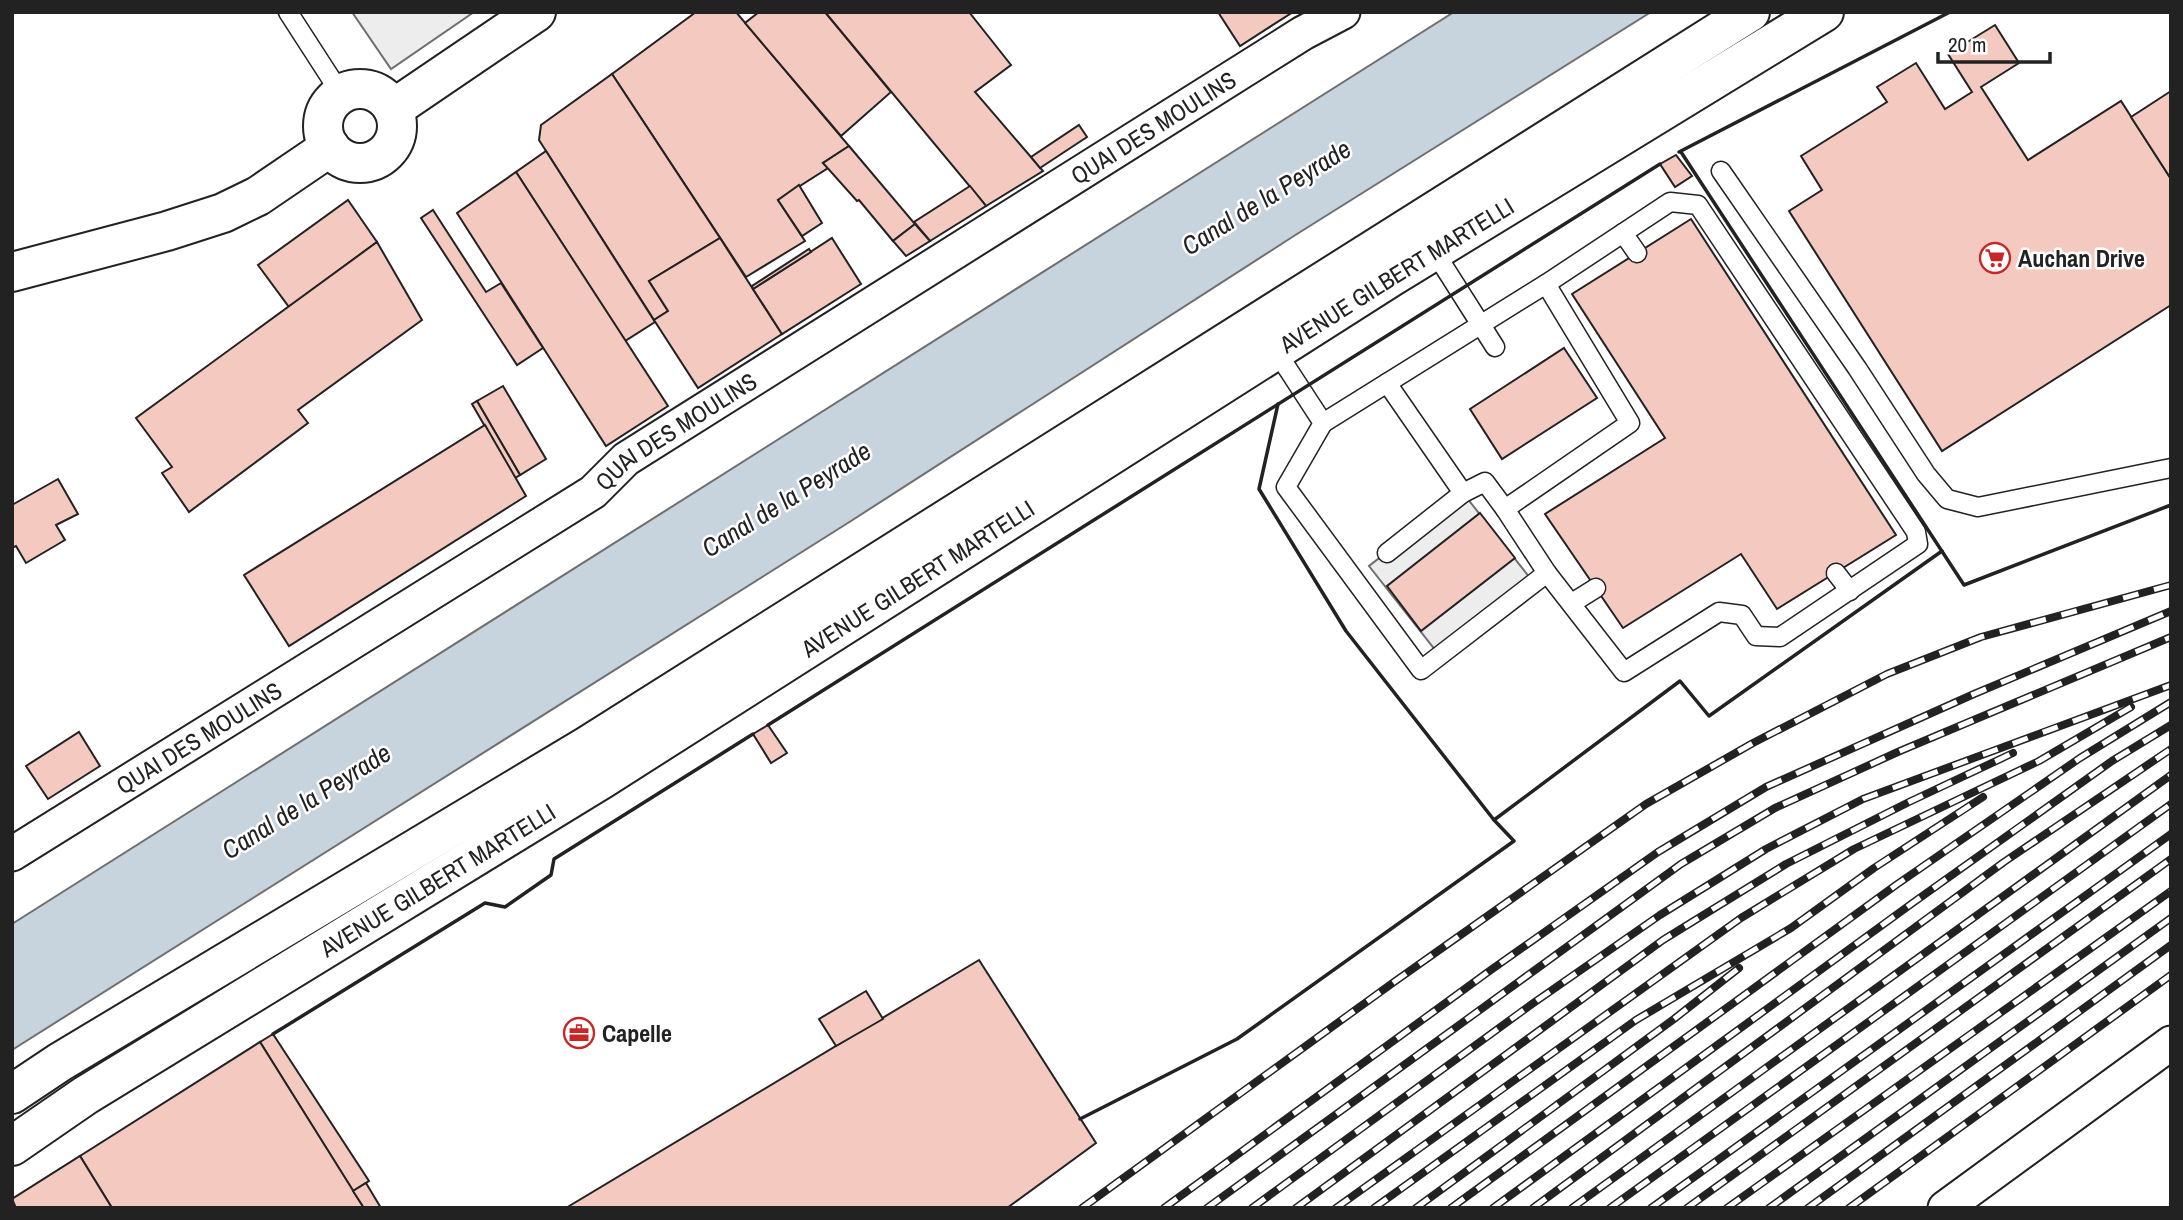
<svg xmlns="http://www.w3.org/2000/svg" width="2183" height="1220" font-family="'Archivo Narrow',sans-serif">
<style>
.parking{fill:#ededed;stroke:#6f6f6f;stroke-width:2}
.water{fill:#c7d3dd;stroke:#6f6f6f;stroke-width:2}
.building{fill:#f3c9c0;stroke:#222;stroke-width:2}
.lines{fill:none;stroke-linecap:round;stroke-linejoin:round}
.service-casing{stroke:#222;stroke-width:21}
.minor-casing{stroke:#222;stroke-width:37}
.tertiary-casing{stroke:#222;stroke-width:42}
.secondary-casing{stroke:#222;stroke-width:42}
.service{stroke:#fff;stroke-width:18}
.minor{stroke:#fff;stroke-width:33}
.tertiary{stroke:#fff;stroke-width:38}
.secondary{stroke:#fff;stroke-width:38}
.rail-casing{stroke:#222;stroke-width:8}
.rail{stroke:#fff;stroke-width:5;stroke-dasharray:16;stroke-linecap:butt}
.wall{stroke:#222;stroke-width:3.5}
.labels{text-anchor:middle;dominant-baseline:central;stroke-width:5;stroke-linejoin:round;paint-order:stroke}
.street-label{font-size:24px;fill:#222;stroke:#fff}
.poi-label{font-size:24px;font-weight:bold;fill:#222;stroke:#fff;text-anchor:start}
.water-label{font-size:26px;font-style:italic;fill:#222;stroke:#fff}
</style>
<rect width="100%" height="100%" fill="#fff"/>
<!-- parking -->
<g class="parking">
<path d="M352,12H474L391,69Z"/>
<path d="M1463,493L1534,583L1440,656L1369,566Z"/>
</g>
<!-- water -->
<path class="water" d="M1454,12H1651L1297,234L851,521L12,1050V924Z"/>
<!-- building -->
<g class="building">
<path d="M696,12H736L849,146L823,163L828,168L778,200L805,241L746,277L612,74Z"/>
<path d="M759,12H825L891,92L841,136L745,23Z"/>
<path d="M825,12H969L1011,65L975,92L1043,171L986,206Z"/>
<path d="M1218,12H1293L1240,46Z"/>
<path d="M1995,25L2019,63L1981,87L2028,160L2121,101L2171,179V305L1942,451L1789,211L1822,190L1801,156L1887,102L1877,87L1916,63L1945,109L1972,92L1948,54Z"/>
<path d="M612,74L720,238L649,281L668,311L654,320L539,140L541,125Z"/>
<path d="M2171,91V179L2131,117Z"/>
<path d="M1079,125L1087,137L1040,168L1031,157Z"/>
<path d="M849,146L915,224L893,241L859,200L857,201L823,163Z"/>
<path d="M546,151L655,322L625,341L516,172Z"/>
<path d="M1676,155L1692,176L1675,187L1660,164Z"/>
<path d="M516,172L668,406L606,446L457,213Z"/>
<path d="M799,185L822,223L802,236L778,200Z"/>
<path d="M970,186L986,206L930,241L914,222Z"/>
<path d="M348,200L377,242L289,307L258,265Z"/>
<path d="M433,210L486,292L501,283L543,348L517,365L421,218Z"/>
<path d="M1691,219L1896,535L1777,609L1741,554L1623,628L1545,514L1665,438L1572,294Z"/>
<path d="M915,224L930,241L906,256L893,241Z"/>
<path d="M720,238L782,334L698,388L654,320L668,311L649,281Z"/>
<path d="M832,238L861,284L782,334L753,289Z"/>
<path d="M377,242L422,320L298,410L308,423L189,512L162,473L172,467L136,418Z"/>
<path d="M809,249L811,252L753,289L752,286Z"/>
<path d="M1564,348L1597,398L1502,459L1470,409Z"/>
<path d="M503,386L546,459L520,475L477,401Z"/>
<path d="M477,401L520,475L515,478L472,404Z"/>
<path d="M485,425L526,496L289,646L244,575Z"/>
<path d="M58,479L78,514L56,525L65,540L26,563L16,546L12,548V505Z"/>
<path d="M1480,513L1515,558L1421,631L1387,586Z"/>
<path d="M768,725L787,753L771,763L753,734Z"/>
<path d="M79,732L100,766L48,799L26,766Z"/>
<path d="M979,960L1096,1143L1007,1208H566Z"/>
<path d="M866,991L883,1019L836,1046L819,1019Z"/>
<path d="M273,1034L369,1181L353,1191L260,1042Z"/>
<path d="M260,1042L364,1208H112L80,1156Z"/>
<path d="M80,1156L112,1208H16L12,1199Z"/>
<path d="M366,1183L381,1208H364L353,1191Z"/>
</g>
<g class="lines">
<!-- service casing -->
<g class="service-casing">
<g id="service">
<path d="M288,12L341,94"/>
<path d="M1721,171L1857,368L1926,474L1947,499L1978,507L2171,468"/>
<path d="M1623,233L1637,253"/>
<path d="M1434,251L1495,347"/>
<path d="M1276,351L1323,423L1286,487L1421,670L1547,573"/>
<path d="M1387,383L1463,493"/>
<path d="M1323,423L1546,284L1670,202L1698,205L1916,532L1918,544L1780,637L1756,636L1742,615L1719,612L1624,672L1547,573L1505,509L1485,482L1463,493L1387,553"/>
<path d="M1505,509L1630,423L1546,284"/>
<path d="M1836,573L1850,591"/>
<path d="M1572,603L1596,588"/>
</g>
</g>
<!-- minor casing -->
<g class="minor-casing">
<g id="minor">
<path id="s1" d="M12,854L593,492L626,459L1303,33L1343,12"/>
<path d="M1945,1208L2171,1043"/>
</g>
</g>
<!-- tertiary casing -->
<g class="tertiary-casing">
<g id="tertiary">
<circle cx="360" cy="126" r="37"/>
<path d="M393,109L536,12"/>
<path d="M12,272L167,231L223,213L258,196L330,147"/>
</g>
</g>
<!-- secondary casing -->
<g class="secondary-casing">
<g id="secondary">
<path d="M12,1094L60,1062L587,746L1750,12"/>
<path id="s2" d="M12,1146L86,1095L602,779L1391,277L1824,12"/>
</g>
</g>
<!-- service -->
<use href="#service" class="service"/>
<!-- minor -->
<use href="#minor" class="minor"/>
<!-- tertiary -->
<use href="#tertiary" class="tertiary"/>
<!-- secondary -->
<use href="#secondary" class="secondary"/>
<!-- rail casing -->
<g class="rail-casing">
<g id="rail">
<path d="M1082,1208L1394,982L1646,804L1753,743L1887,674L1981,637L2171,585"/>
<path d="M1164,1208L1488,972L1658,852L1766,787L1974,694L2171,611"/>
<path d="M1207,1208L1681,864L1775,808L1900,751L2171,637"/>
<path d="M1252,1208L1532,1004L1660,915L1766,849L1863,799L2171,685"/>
<path d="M1296,1208L1663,940L1786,864L1909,802L2013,753"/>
<path d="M1336,1208L1741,918L1854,849L2039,761L2131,707"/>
<path d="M1374,1208L1636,1020L1791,928L1874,868L1983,797"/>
<path d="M1416,1208L1674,1019L1739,968"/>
<path d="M1451,1208L1896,885L2080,758L2171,702"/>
<path d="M1493,1208L1914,902L2112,761L2171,725"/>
<path d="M1533,1208L2004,862L2171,749"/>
<path d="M1572,1208L2171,775"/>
<path d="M1610,1208L2171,804"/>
<path d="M1651,1208L2171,834"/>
<path d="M1687,1208L2171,859"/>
<path d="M1727,1208L2171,891"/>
<path d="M1769,1208L2171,918"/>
<path d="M1808,1208L2171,945"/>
<path d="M1849,1208L2171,975"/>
</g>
</g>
<!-- rail -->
<use href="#rail" class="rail"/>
<!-- wall -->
<g class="wall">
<path d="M1679,152L1950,12"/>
<path d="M1681,152L1964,585L2171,505"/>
<path d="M1278,404L1259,489L1346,631L1494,820L1680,681L1709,716L1942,551"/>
<path d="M768,725L1660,164"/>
<path d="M273,1034L485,903L505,907L551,875L554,859L753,734"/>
<path d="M1080,1119L1237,1039L1514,841L1494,820"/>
</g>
</g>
<!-- icons -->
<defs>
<g id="supermarket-ring" transform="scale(1.575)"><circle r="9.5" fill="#fff" stroke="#c62828" stroke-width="1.5"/><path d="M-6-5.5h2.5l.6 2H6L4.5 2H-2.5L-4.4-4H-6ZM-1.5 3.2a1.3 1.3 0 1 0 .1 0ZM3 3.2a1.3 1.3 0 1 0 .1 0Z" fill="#c62828"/></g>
<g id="office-ring" transform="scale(1.575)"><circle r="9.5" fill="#fff" stroke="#c62828" stroke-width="1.5"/><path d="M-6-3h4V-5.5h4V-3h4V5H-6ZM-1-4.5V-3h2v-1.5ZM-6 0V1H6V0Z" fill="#c62828"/></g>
</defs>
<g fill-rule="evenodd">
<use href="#supermarket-ring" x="1995" y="258"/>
<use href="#office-ring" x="579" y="1033"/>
</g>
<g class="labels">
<!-- street labels -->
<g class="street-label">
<text stroke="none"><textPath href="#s1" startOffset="1354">QUAI DES MOULINS</textPath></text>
<text stroke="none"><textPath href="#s2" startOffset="1636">AVENUE GILBERT MARTELLI</textPath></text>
<text stroke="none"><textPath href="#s1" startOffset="788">QUAI DES MOULINS</textPath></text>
<text stroke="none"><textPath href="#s2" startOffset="1069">AVENUE GILBERT MARTELLI</textPath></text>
<text stroke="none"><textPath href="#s1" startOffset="220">QUAI DES MOULINS</textPath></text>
<text stroke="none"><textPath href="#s2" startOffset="502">AVENUE GILBERT MARTELLI</textPath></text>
</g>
<!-- poi labels -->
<g class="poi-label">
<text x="2018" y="258">Auchan Drive</text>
<text x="602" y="1033">Capelle</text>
</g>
<!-- water labels -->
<g class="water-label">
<text transform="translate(1266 197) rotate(-32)">Canal de la Peyrade</text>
<text transform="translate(786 499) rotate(-32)">Canal de la Peyrade</text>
<text transform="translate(306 801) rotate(-32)">Canal de la Peyrade</text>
</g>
</g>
<!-- border -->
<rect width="2183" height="1220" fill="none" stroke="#222222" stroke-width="28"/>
<!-- scale -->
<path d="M1938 52v10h112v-10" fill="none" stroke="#222222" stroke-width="3.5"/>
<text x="1948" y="52" font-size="21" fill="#222222" stroke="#ffffff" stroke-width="5" paint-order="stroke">20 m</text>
</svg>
